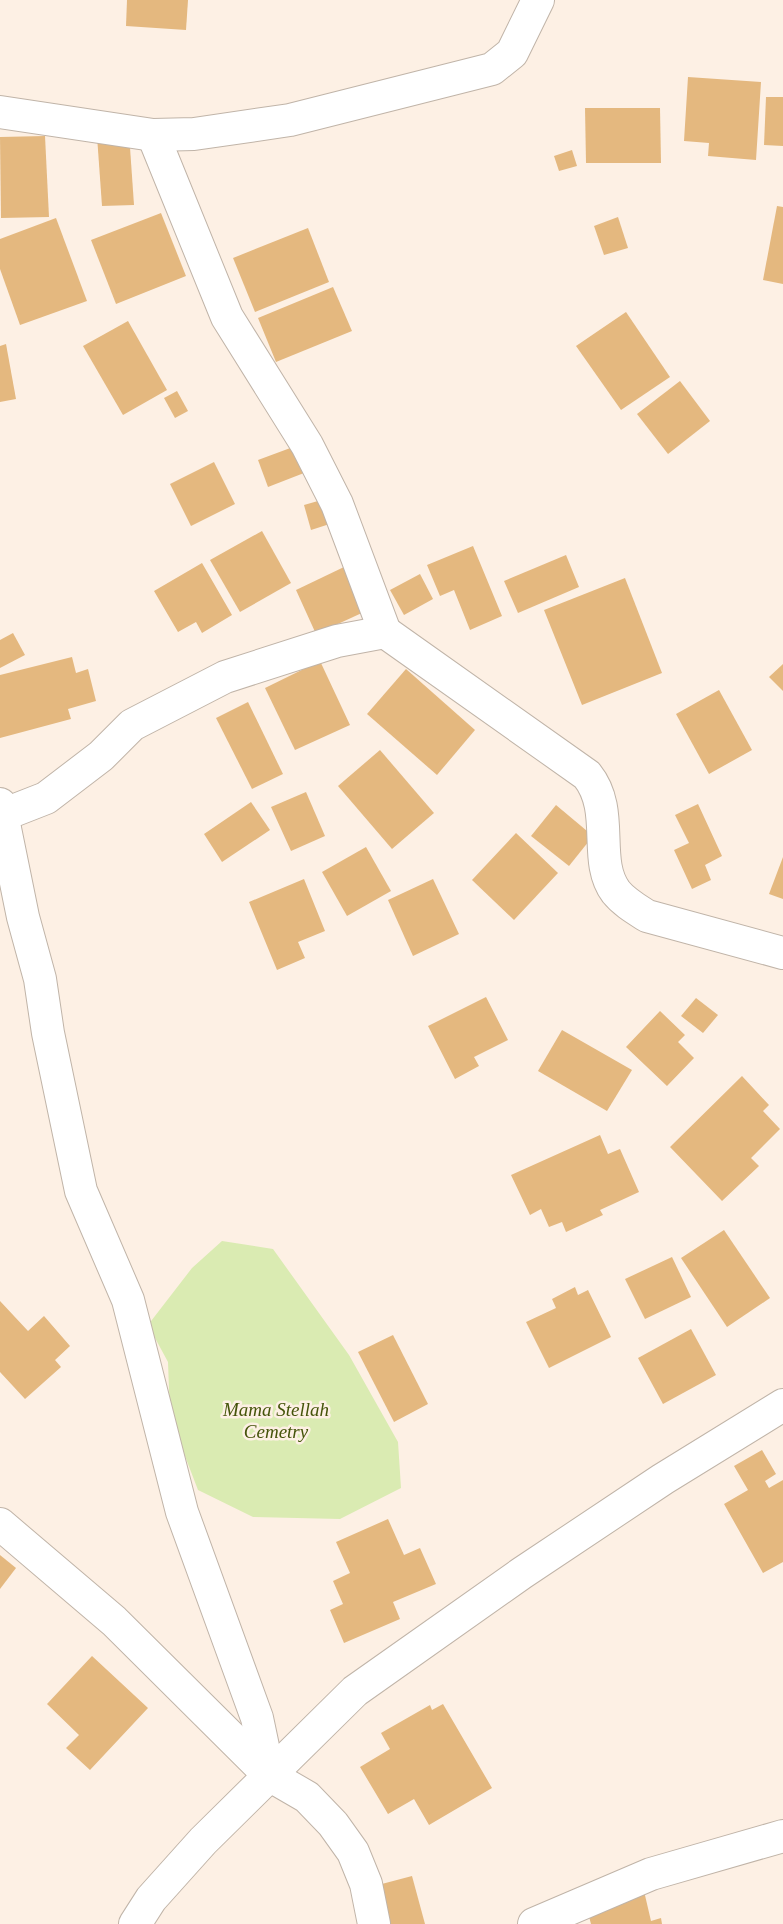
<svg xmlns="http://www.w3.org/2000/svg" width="783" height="1924" font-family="Georgia,serif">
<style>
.green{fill:#daebb2}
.building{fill:#e4b87f}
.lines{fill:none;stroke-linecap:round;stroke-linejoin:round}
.street-casing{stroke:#c0b4a8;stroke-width:34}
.street{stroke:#fff;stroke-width:32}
.labels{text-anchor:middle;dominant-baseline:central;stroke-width:5;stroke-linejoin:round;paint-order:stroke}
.park-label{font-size:19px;font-style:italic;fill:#45540a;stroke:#fdf0e4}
</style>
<rect width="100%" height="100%" fill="#fdf0e4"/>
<!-- green -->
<path class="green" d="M222,1241L273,1249L349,1355L398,1442L401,1488L340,1519L253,1517L198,1490L170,1417L168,1362L148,1325L192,1268Z"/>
<!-- building -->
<g class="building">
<path d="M127,0H188L186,30L126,26Z"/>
<path d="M688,77L761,82L756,160L708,156L709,143L684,141Z"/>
<path d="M766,97H783V146L764,145Z"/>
<path d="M585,108H660L661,163H586Z"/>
<path d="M129,133L134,205L102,206L97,136Z"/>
<path d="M45,136L49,217L1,218L0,137Z"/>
<path d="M572,150L577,166L559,171L554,156Z"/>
<path d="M777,206L783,207V284L763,280Z"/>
<path d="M161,213L186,276L116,304L91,240Z"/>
<path d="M618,217L628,248L604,255L594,226Z"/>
<path d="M56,218L87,301L20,325L0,269V239Z"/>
<path d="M308,228L329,282L255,312L233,258Z"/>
<path d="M333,287L352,331L276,362L258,318Z"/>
<path d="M626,312L670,377L621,410L576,346Z"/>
<path d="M128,321L167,390L123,415L83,346Z"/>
<path d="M6,344L16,399L0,402V346Z"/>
<path d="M680,381L710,421L668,454L637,414Z"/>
<path d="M177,391L188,411L175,418L164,398Z"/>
<path d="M293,447L304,473L268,487L258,460Z"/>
<path d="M214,462L235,504L191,526L170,484Z"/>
<path d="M332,497L339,521L311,530L304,505Z"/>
<path d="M262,531L291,583L240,612L210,560Z"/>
<path d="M473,546L502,616L470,630L454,590L440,596L427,565Z"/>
<path d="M566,555L579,587L518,613L504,581Z"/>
<path d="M202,563L232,615L202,633L196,622L178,632L154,591Z"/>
<path d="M344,567L364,612L316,634L296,590Z"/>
<path d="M420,574L433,599L404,615L390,590Z"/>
<path d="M625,578L662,673L582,705L544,610Z"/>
<path d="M13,633L25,655L0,668V640Z"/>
<path d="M72,657L76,673L88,669L96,701L68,709L71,719L0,738V675Z"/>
<path d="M320,661L350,725L295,750L265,688Z"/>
<path d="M783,664V691L769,677Z"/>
<path d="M406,669L475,730L437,775L367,714Z"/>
<path d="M719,690L752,750L709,774L676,714Z"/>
<path d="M248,702L283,774L252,789L216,718Z"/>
<path d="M380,750L434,813L392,849L338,786Z"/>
<path d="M306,792L325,836L291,851L271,807Z"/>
<path d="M251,802L270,830L222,862L204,834Z"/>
<path d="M698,804L722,856L705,865L711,880L692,889L674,850L689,843L675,815Z"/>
<path d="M556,805L593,836L569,866L531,836Z"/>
<path d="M516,833L558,873L514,920L472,880Z"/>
<path d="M366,847L391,891L347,916L322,872Z"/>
<path d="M783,857V899L769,894Z"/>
<path d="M304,879L325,931L298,942L305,958L277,970L249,902Z"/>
<path d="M433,879L459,934L413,956L388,900Z"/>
<path d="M486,997L508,1040L474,1057L479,1066L455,1079L428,1026Z"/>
<path d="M696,998L718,1015L703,1033L681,1016Z"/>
<path d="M660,1011L685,1035L678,1042L694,1058L667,1086L626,1047Z"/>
<path d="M562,1030L632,1070L607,1111L538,1071Z"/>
<path d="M742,1076L769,1105L763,1111L780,1129L751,1158L759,1166L722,1201L670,1147Z"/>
<path d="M600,1135L608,1154L620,1149L639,1192L600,1210L603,1215L566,1232L562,1222L549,1227L541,1209L530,1215L511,1175Z"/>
<path d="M724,1230L770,1298L727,1327L681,1258Z"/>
<path d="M672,1257L691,1297L645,1319L625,1279Z"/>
<path d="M575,1287L578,1295L588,1290L611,1337L549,1368L526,1322L556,1308L552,1299Z"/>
<path d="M0,1301L28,1331L44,1316L70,1346L55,1360L61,1367L25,1399L0,1372Z"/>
<path d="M691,1329L716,1375L663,1404L638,1358Z"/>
<path d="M393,1335L428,1404L394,1422L358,1352Z"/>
<path d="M762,1450L776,1474L765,1481L769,1488L783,1480V1562L763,1573L724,1504L748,1490L734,1466Z"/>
<path d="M388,1519L404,1555L420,1548L436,1584L393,1602L400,1619L344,1643L330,1610L343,1604L333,1581L350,1573L336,1542Z"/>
<path d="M0,1555L16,1568L0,1589Z"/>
<path d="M92,1656L148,1708L90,1770L66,1748L79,1735L47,1704Z"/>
<path d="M443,1704L492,1788L429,1825L414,1799L388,1814L360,1767L390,1749L381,1733L430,1705L432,1710Z"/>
<path d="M412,1876L425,1924H388L378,1885Z"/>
<path d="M644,1891L651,1921L661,1918L662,1924H591L586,1905Z"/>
</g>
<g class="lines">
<!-- street casing -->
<g class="street-casing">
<g id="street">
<path d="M0,112L153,135L194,134L290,120L492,69L512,53L538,0"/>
<path d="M153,135L227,317L307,445L337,504L385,632"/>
<path d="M0,804L23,917L40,979L48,1033L81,1191L128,1300L182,1512L257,1718L269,1775"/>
<path d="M0,816L46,798L101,756L132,725L225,677L337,641L385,632L587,775C616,811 592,860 616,892C624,902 636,909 647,916L783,953"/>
<path d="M0,1524L114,1621L269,1775L307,1797L333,1824L353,1852L366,1884L374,1924"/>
<path d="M135,1924L151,1899L203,1841L355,1691L522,1573L663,1479L783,1405"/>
<path d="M534,1924L651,1874L783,1836"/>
</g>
</g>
<!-- street -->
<use href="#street" class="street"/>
</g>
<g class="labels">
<!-- park labels -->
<g class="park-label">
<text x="276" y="1409">Mama Stellah<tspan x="276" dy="22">Cemetry</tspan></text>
</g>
</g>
</svg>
